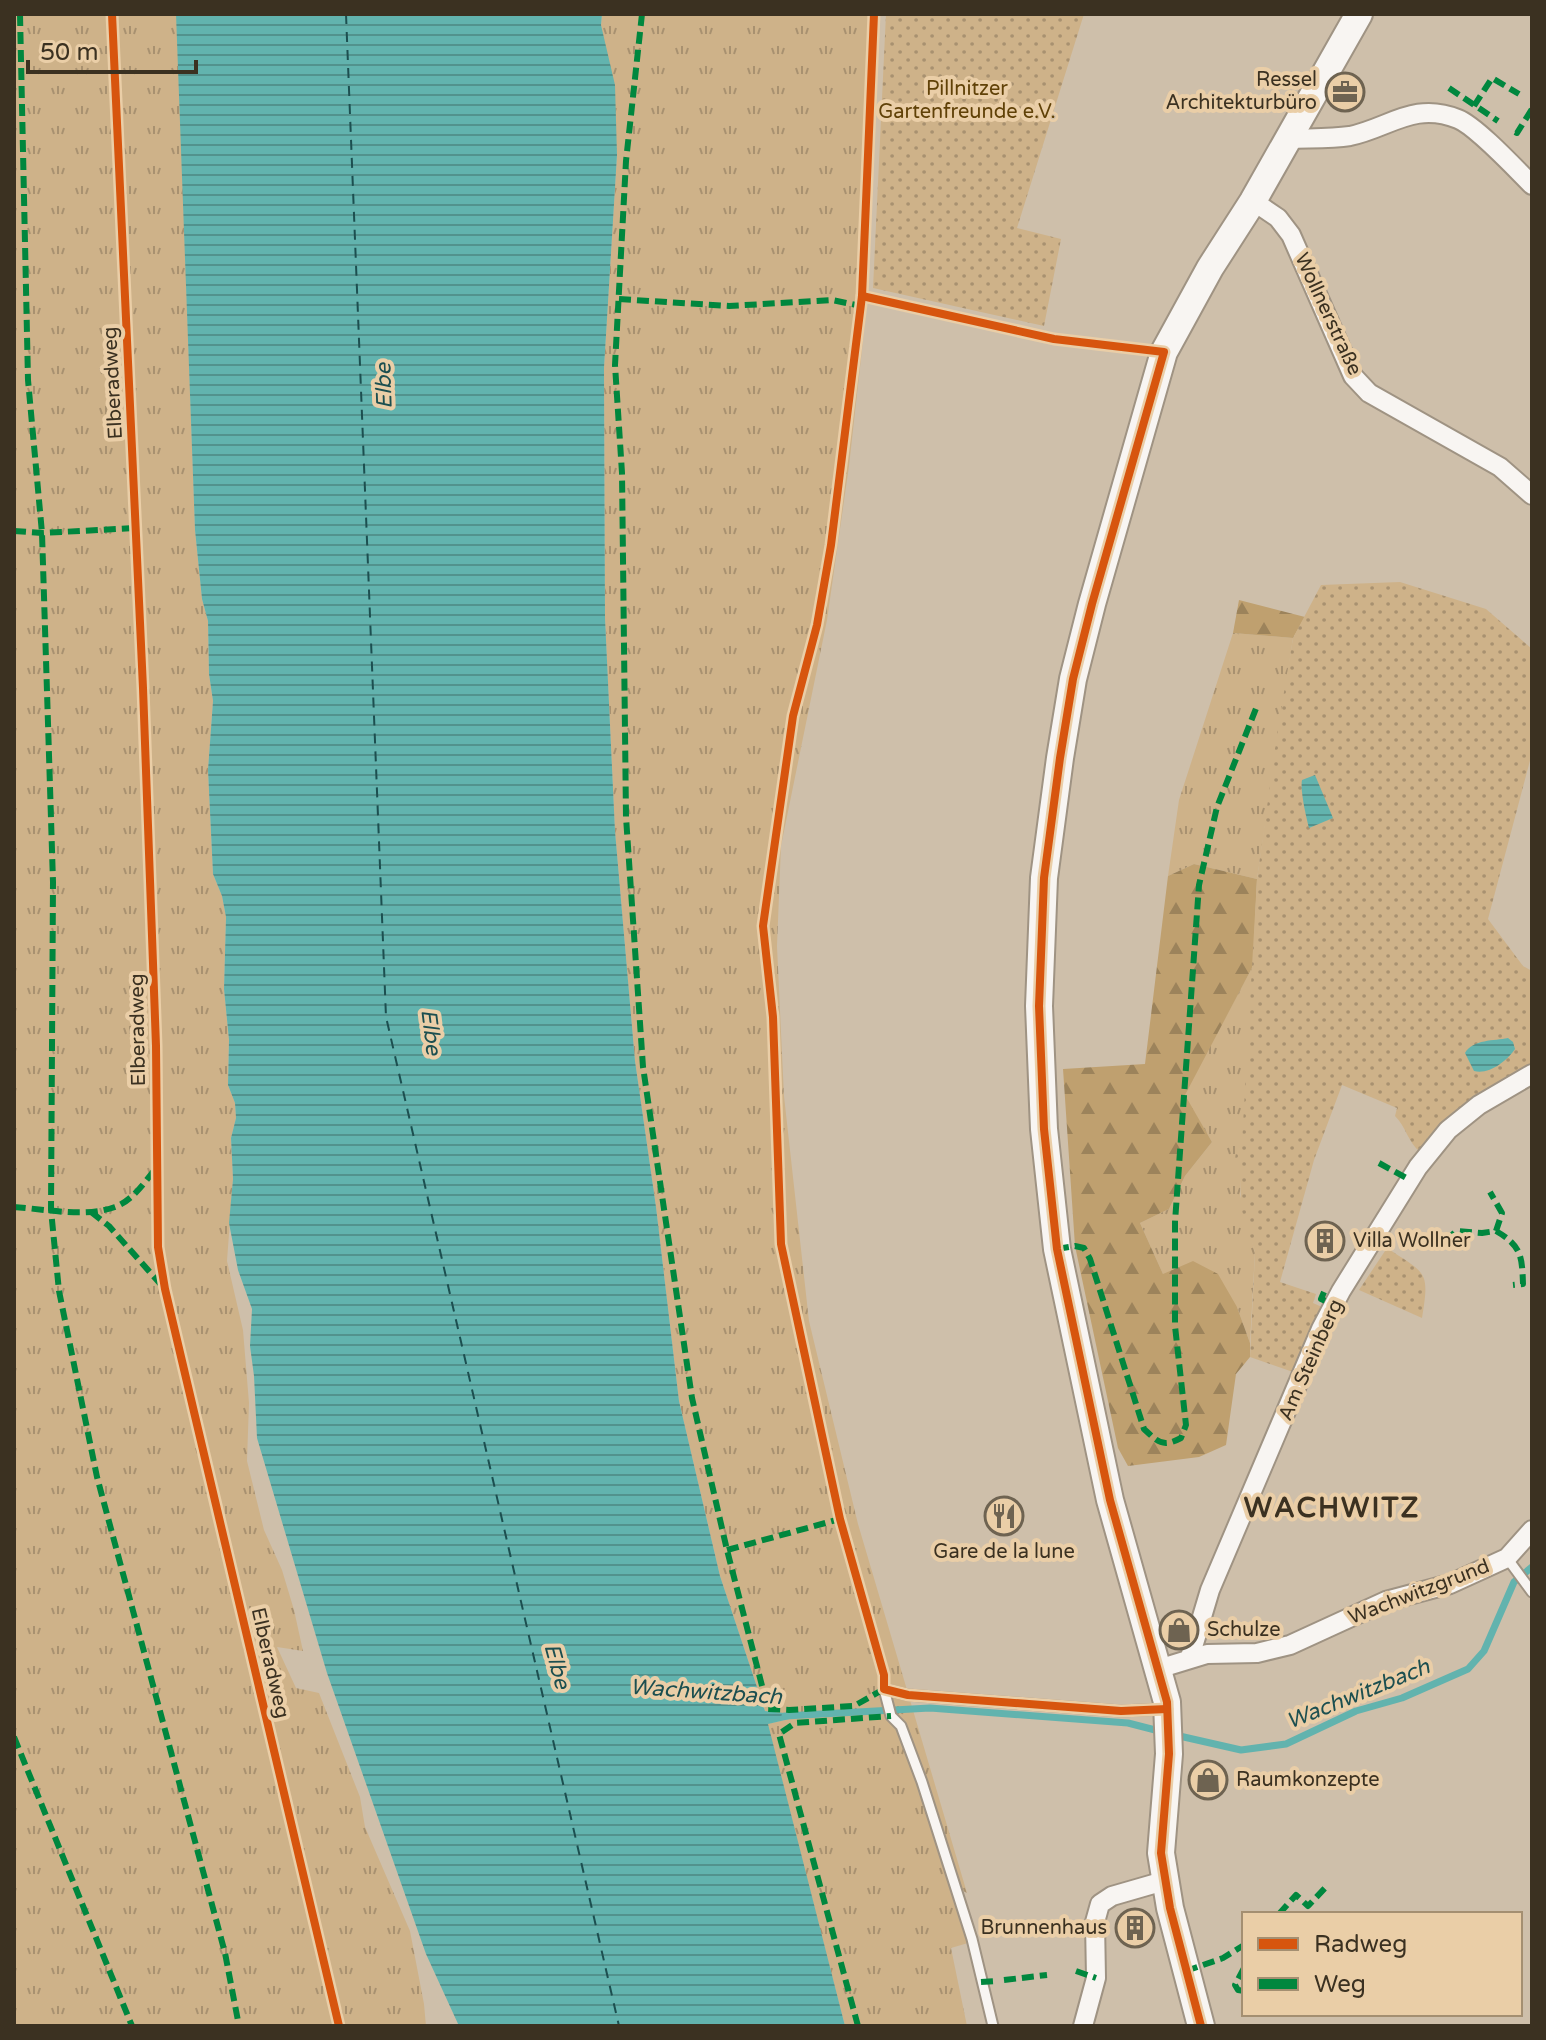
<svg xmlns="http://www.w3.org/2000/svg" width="1546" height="2040" font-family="'Varela Round',sans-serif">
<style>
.grass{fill:url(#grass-tufts)}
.forest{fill:url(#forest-firs)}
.park{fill:url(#park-dots)}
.water{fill:url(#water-rules)}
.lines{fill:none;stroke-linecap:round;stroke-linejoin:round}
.stream{stroke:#62b3ae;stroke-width:7}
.ferry{stroke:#1c4f50;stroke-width:2;stroke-dasharray:10 8;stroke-linecap:butt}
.lane-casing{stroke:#9f9383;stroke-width:13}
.street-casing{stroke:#9f9383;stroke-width:22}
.secondary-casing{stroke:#9f9383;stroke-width:30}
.lane{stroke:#f8f5f2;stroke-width:9}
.street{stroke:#f8f5f2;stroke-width:18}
.secondary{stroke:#f8f5f2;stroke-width:26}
.quiet{stroke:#00873e;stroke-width:6;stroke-dasharray:12 6;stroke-linecap:butt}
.cycleway-casing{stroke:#eacea7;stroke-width:13}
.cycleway{stroke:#d7550e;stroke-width:8}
.labels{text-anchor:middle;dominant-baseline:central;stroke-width:8;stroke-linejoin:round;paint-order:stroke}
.poi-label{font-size:20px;fill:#3b3121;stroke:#eacea7;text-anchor:start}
.park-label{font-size:20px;fill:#604107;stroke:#eacea7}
.street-label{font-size:20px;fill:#3b3121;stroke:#eacea7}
.water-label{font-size:22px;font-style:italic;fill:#1c4f50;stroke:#eacea7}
.district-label{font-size:28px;font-weight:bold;letter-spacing:2px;fill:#3b3121;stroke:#eacea7}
</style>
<defs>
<pattern id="grass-tufts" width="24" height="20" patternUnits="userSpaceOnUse" patternTransform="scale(2)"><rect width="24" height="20" fill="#ceb289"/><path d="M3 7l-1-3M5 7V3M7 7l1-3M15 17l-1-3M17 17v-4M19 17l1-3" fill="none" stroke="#a89170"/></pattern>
<pattern id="forest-firs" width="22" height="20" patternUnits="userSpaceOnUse" patternTransform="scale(2)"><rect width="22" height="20" fill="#bfa06f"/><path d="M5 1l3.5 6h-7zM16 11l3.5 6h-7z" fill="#9c835b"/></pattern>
<pattern id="park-dots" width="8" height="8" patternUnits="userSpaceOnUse" patternTransform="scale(2)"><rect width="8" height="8" fill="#ceb289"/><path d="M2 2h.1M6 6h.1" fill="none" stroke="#a89170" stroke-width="1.8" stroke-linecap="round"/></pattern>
<pattern id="water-rules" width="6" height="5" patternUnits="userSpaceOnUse" patternTransform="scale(2)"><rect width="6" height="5" fill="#62b3ae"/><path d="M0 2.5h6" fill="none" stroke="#52928d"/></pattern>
</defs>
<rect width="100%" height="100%" fill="#cebfaa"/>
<!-- grass -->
<g class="grass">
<path d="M14,14H176L177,16L195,530L202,599L208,621L209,674L213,701L208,770L213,874L222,896L226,917L224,989L229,1040L228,1085L235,1103L236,1118L231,1138L233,1179L227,1261L243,1330L249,1403L247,1461L264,1530L282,1570L294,1610L303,1651L277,1647L296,1688L319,1693L360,1797L365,1827L410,1931L424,2004L426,2026H14Z"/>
<path d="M602,14H867L869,20L857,303L867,305L849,466L827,620L781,846L777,946L784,1096L809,1321L858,1524L967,1893L957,1888L968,1943L951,1948L967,2026H845L767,1724L794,1718V1715L765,1711L720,1576L679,1401L656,1207L635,1061L615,831L605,618L604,368L617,155L601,25Z"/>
<path d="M1233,633L1293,638L1257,879L1194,864L1168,876L1179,800Z"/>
<path d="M1253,966L1240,1195L1255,1252L1250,1343L1237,1307L1163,1274L1140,1223L1169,1209L1185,1176L1212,1142L1184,1095Z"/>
</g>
<!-- forest -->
<g class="forest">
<path d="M1239,600L1305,617L1293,638L1233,633Z"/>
<path d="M1194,864L1257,879L1253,966L1185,1095L1212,1142L1185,1176L1169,1209L1140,1223L1163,1274L1193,1261L1218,1274L1237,1307L1250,1343V1357L1236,1374L1226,1445L1199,1457L1128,1466L1118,1448L1075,1246L1063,1069L1145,1064L1168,876Z"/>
</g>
<!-- park -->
<g class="park">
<path d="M886,14H1084L1017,228L1061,239L1044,326L873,288Z"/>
<path d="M1400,582L1486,609L1532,649V753L1488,919L1523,966L1532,971V1068L1420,1152C1408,1142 1406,1127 1395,1116L1397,1108L1342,1085L1314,1160L1280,1282L1316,1294L1313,1303L1322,1307L1293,1372L1250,1357L1255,1252L1241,1208L1240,1167L1235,1159L1237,1145L1242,1142L1257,879L1278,728L1293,638L1321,585Z"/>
<path d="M1387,1248C1426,1274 1430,1270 1422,1318L1359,1290Z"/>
</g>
<!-- water -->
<g class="water">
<path d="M176,14H602L601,25L615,85L617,155L604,368L605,618L615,831L635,1061L656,1207L679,1401L720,1576L765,1711L794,1714V1718L768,1724L845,2026H459L426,1954L327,1673L257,1438L254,1376L250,1346L252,1309L238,1270L229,1223L233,1179L231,1138L236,1118L235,1103L228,1085L229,1040L224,989L226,917L222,896L213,874L208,770L213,701L209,674L208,621L202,599L195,530Z"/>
<path d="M1315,775L1333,818L1309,828C1306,817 1300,790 1302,780Z"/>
<path d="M1508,1038L1513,1042L1515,1049C1507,1061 1489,1075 1474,1071L1465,1053C1473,1039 1494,1041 1508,1038Z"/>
</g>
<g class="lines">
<!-- stream -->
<g class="stream">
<path d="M785,1716L930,1708L1128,1723L1163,1732"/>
<path d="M1175,1735L1241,1750L1286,1744L1356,1711L1402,1698L1468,1669L1484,1651L1514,1582L1532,1567"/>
</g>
<!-- ferry -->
<path class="ferry" d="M346,14L386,1017L619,2026"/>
<!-- lane casing -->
<g class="lane-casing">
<g id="lane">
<path d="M1507,1558L1532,1592"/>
<path d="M993,2026L972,1939L922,1782L901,1726L891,1716L884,1689L908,1695L1121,1711L1164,1709"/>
</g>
</g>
<!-- street casing -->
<g class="street-casing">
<g id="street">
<path d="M1288,139C1308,138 1330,139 1350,136C1389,128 1414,101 1458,119C1476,126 1516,169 1532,185"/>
<path d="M1253,201L1278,218L1291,235L1353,376L1369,393L1500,467L1532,495"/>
<path d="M1190,1657L1210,1590L1321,1329L1341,1291L1418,1167L1448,1130L1479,1105L1532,1074"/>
<path d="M1158,1669L1207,1654L1257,1653L1290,1645L1386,1601L1450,1584L1507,1558L1532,1530"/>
<path d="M1083,2026L1096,1978L1095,1922L1100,1904L1112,1896L1164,1881"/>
</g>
</g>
<!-- secondary casing -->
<g class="secondary-casing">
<path id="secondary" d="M1201,2026L1170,1908L1161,1853L1169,1754L1167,1702L1110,1500L1057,1249L1044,1129L1039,1006L1044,878L1060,758L1073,679L1092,604L1164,352L1210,268L1253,201L1359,14"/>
</g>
<!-- lane -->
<use href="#lane" class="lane"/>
<!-- street -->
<use href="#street" class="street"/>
<!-- secondary -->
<use href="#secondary" class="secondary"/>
<!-- quiet -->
<g class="quiet">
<path d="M20,14L28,380L42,533L53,882L51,1210L59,1291L97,1477L225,1953L239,2026"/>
<path d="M642,14L626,161L615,365L622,473L626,817L643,1067L692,1398L727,1550L768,1709L789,1710L854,1706L884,1689V1684"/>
<path d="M1449,88L1498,121"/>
<path d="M1474,106L1492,78L1519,94"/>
<path d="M1515,132L1517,133L1532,109"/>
<path d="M619,299L729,306L832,300L861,306"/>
<path d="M14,531L42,533L136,528"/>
<path d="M1379,1163L1410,1180"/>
<path d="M14,1207C45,1209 85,1218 115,1207C132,1201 145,1182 156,1168"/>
<path d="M91,1212L109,1226L163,1287"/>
<path d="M1496,1231C1522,1246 1522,1257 1523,1284L1513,1285"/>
<path d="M1427,1240L1432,1233"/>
<path d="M1446,1241L1456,1231L1482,1233L1496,1231L1502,1213L1490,1192"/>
<path d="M1057,1249L1075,1246L1084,1248L1090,1259L1144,1429C1158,1442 1162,1448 1181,1438L1186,1425L1175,1326V1222L1199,885L1217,807L1257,706"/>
<path d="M1324,1292L1321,1299L1334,1305"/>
<path d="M727,1550L840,1519"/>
<path d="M14,1737L132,2026"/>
<path d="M1279,1914L1296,1895L1308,1906L1326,1887"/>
<path d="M1244,1968L1235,1985L1238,1990L1244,1991"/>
<path d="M1076,1971L1096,1978"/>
<path d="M1186,1971L1223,1958L1244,1945"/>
<path d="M1004,1980L1047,1975"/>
<path d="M981,1982L996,1981"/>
<path d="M858,2026L779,1734L795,1723L891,1716"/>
</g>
<!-- cycleway casing -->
<g class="cycleway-casing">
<g id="cycleway">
<path d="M112,14L143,688L156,1046L158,1247L165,1289L339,2026"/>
<path d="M874,14L862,296L831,545L817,625L793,716L763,926L773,1017L781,1244L840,1519L884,1675V1689L908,1695L1121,1711L1167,1709"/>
<path d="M862,296L1054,339L1164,352L1092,604L1073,679L1060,758L1044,878L1039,1006L1044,1129L1057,1249L1110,1500L1167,1702L1169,1754L1161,1853L1170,1908L1201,2026"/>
</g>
</g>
<!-- cycleway -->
<use href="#cycleway" class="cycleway"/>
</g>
<!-- icons -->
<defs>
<g id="office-ring" transform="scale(2)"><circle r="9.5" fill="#eacea7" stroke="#6e6351" stroke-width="1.5"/><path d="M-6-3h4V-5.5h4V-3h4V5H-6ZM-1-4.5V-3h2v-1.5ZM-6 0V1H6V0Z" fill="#6e6351"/></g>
<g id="building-ring" transform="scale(2)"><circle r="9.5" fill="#eacea7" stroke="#6e6351" stroke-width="1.5"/><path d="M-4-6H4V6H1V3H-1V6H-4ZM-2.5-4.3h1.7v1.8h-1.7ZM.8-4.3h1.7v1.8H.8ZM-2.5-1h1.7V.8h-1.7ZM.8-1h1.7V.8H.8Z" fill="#6e6351"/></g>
<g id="restaurant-ring" transform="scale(2)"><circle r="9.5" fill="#eacea7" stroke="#6e6351" stroke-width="1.5"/><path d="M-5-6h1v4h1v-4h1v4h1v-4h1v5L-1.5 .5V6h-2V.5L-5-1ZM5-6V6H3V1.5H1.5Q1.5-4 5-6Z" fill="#6e6351"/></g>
<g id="shop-ring" transform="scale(2)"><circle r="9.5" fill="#eacea7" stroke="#6e6351" stroke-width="1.5"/><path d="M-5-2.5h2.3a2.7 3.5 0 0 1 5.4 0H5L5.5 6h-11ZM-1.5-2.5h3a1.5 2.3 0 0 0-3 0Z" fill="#6e6351"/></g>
</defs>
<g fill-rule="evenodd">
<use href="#office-ring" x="1345" y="92"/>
<use href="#building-ring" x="1325" y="1241"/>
<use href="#restaurant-ring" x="1004" y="1516"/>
<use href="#shop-ring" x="1179" y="1630"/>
<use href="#shop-ring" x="1208" y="1780"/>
<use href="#building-ring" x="1135" y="1928"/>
</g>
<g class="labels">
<!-- poi labels -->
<g class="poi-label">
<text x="1317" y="80" text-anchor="end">Ressel<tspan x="1317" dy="23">Architekturbüro</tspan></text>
<text x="1353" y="1241">Villa Wollner</text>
<text x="1004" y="1552" text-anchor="middle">Gare de la lune</text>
<text x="1207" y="1630">Schulze</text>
<text x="1236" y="1780">Raumkonzepte</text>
<text x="1107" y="1928" text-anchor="end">Brunnenhaus</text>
</g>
<!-- park labels -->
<g class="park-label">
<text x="967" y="89">Pillnitzer<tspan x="967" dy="23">Gartenfreunde e.V.</tspan></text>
</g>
<!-- street labels -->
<g class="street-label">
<text transform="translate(1328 314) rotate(65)">Wollnerstraße</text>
<text transform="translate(113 383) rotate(-93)">Elberadweg</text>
<text transform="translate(138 1030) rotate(-91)">Elberadweg</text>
<text transform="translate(1311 1360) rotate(-66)">Am Steinberg</text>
<text transform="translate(1419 1592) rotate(-21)">Wachwitzgrund</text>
<text transform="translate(270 1663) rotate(77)">Elberadweg</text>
</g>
<!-- water labels -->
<g class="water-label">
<text transform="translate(384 386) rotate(-92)">Elbe</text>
<text transform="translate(431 1032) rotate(83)">Elbe</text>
<text transform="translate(557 1666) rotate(75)">Elbe</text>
<text transform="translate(706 1692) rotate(4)">Wachwitzbach</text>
<text transform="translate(1358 1694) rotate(-22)">Wachwitzbach</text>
</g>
<!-- district labels -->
<g class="district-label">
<text x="1332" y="1508">WACHWITZ</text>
</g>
</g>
<!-- border -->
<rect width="1546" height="2040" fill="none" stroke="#3b3121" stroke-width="32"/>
<!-- legend -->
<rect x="1242" y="1912" width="280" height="104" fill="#eacea7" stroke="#a48f71" stroke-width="2"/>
<rect x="1258" y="1938" width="40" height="12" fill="#d7550e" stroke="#a48f71" stroke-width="2"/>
<text x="1314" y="1952" font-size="24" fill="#3b3121">Radweg</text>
<rect x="1258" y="1978" width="40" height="12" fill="#00873e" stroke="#a48f71" stroke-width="2"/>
<text x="1314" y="1992" font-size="24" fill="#3b3121">Weg</text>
<!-- scale -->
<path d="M28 60v12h168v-12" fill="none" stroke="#3b3121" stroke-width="4"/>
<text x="40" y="60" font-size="24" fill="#3b3121" stroke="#eacea7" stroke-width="6" paint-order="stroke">50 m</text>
</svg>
